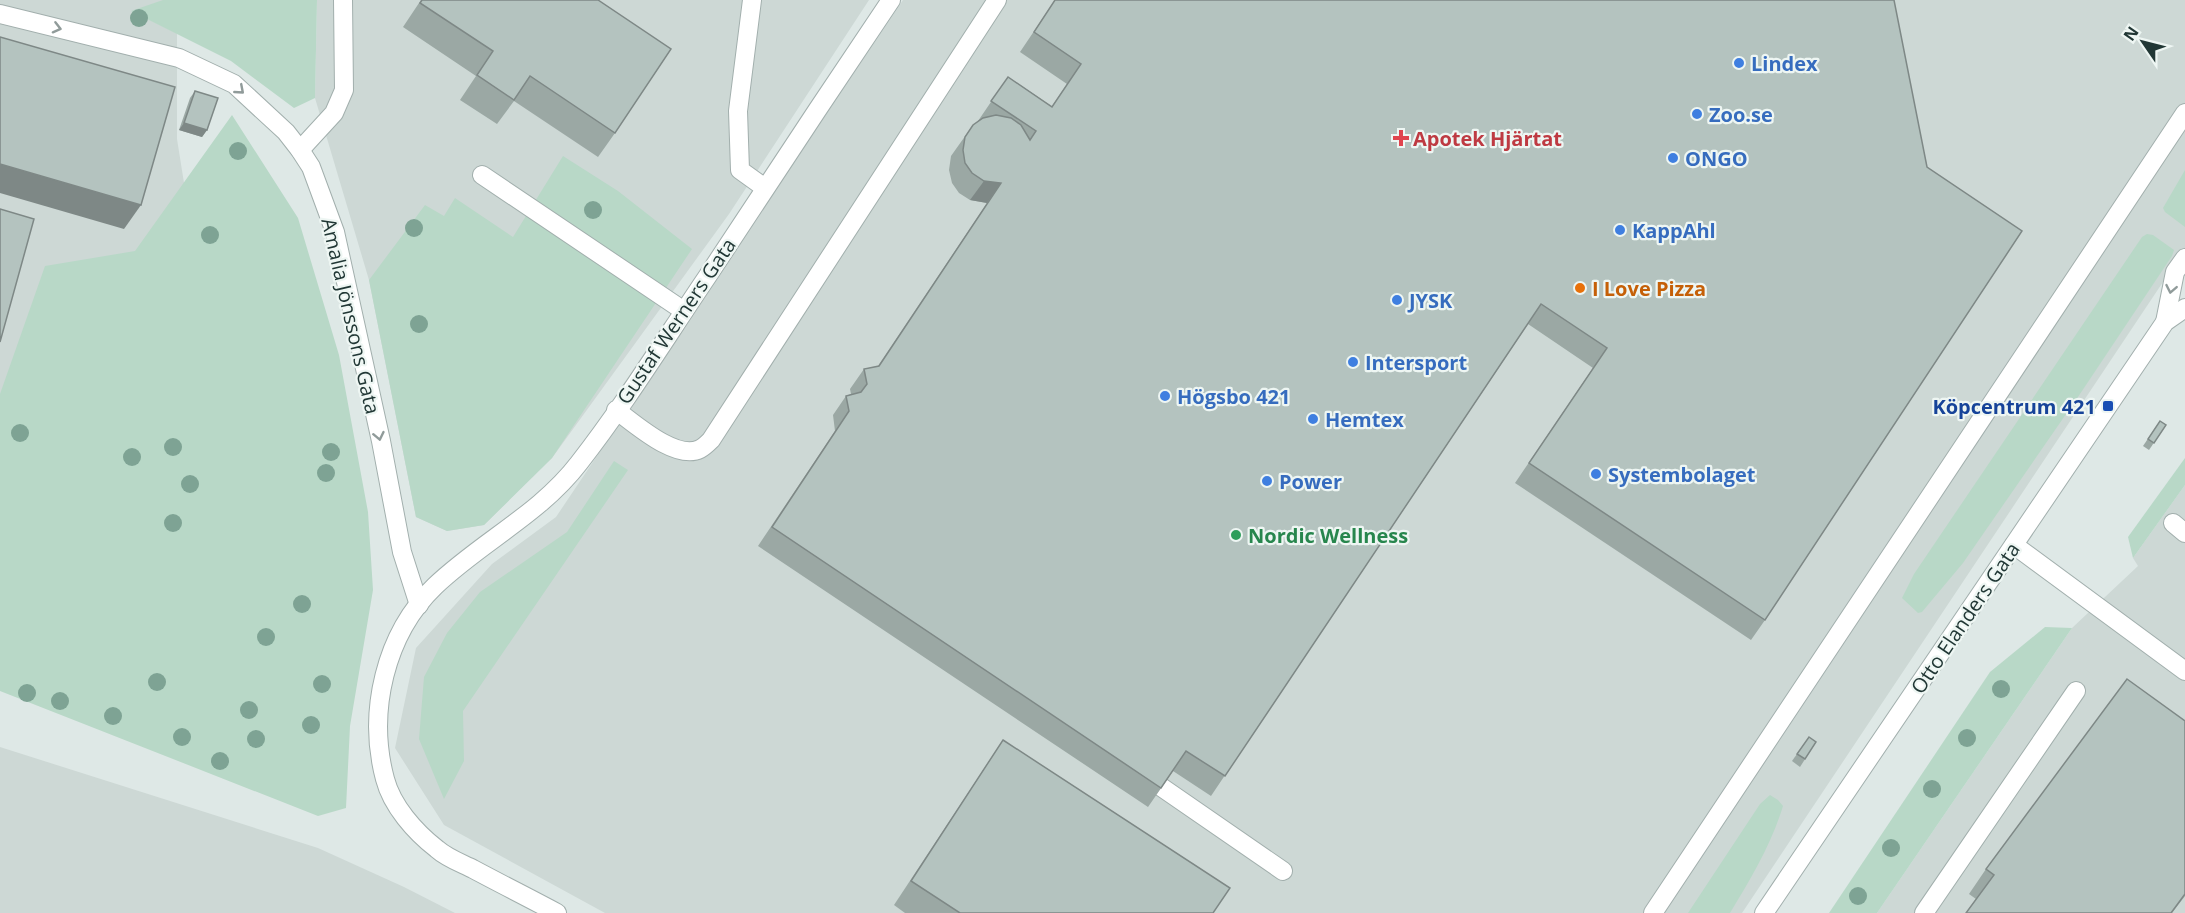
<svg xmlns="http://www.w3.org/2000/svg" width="2185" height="913" font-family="'Open Sans',sans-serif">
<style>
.built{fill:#cdd8d5}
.green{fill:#b8d8c7}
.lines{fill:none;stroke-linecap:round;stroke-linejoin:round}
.minor-casing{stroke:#a2afad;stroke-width:20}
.minor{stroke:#fff;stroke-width:18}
.tree{fill:#7ea394}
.wall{fill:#9ba8a4}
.shaded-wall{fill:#7e8886}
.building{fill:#b4c3bf;stroke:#7e8886;stroke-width:1.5}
.oneway{stroke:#909b9a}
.shop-dot{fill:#3f7fe0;stroke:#eef6f3;stroke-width:2}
.health-dot{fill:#e0444e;stroke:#eef6f3;stroke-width:2}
.food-dot{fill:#e8710a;stroke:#eef6f3;stroke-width:2}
.transit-dot{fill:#1a4fb4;stroke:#eef6f3;stroke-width:2}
.leisure-dot{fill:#2e9e5b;stroke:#eef6f3;stroke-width:2}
.labels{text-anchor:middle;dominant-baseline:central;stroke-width:4.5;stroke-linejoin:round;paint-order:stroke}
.shop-label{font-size:20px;font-weight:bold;fill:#366cbe;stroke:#eef6f3;text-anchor:start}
.health-label{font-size:20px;font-weight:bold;fill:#be3a42;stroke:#eef6f3;text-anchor:start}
.food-label{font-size:20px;font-weight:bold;fill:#c56008;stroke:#eef6f3;text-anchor:start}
.street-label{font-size:20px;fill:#213735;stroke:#eef6f3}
.transit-label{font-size:20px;font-weight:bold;fill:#164399;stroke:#eef6f3;text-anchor:end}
.leisure-label{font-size:20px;font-weight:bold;fill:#27864d;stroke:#eef6f3;text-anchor:start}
</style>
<rect width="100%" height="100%" fill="#dee8e6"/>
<!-- built -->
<g class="built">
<path d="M0,0H177V139L195,252L0,479Z"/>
<path d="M317,0H869L729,214L552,458L484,525L447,531L416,517L369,280L315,98Z"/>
<path d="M903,0H2185V249L1742,913H605L444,825L395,748L416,648L492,564L556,517Z"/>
<path d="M2185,485V913H1877L2072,628L2138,566L2133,558Z"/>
<path d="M0,747L318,848L404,887L455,913H0Z"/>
</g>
<!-- green -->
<g class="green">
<path d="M163,0H317L315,98L294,108L231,61L131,11Z"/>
<path d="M232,115L298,218L339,355L368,512L373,590L350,726L346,808L318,816L0,691V394L45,266L135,251Z"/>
<path d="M563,156L618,191L692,249L552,458L484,525L447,531L416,517L369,280L425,205L444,216L455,198L513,237Z"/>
<path d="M2185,170V227L2165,212L2163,208Z"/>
<path d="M2147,234L2153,235L2174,250L2172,256L2082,391L1963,563L1922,612L1918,613L1902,598L1914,574L2142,237Z"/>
<path d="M2185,458V485L2133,558L2128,537Z"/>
<path d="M614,461L628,470L463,711L464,761L444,799L419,739L424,677L447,633L480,592L567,532Z"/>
<path d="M2045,627L2072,628L1877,913H1829L1990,672Z"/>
<path d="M1770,795L1778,800L1783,806C1771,845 1751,878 1730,913H1688L1760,804Z"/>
</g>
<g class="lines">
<!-- minor casing -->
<g class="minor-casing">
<g id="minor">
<path d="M752,0L738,111L740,170L765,188"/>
<path d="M0,14L179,58L234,84L286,132L300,150L311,167L335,232L381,441L402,552L419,605"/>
<path d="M300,150L334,113L344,90L343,0"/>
<path d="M482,175L684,311"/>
<path d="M2165,322L2175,272L2185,258"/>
<path d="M616,410C634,423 676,461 700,449C704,447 708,443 711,440L997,0"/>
<path d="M2173,523L2185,533"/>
<path d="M2014,545L2185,671"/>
<path d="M1141,773L1283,871"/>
<path d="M557,913C529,898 501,884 473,869C461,863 447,858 437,849C415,832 392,806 385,779C367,712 385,634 435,586C481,542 540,514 579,463C625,404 665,339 707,277C768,184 829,92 891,0"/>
<path d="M1653,913L2185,113"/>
<path d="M1764,913L2165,322L2185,308"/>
<path d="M1924,913L2076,691"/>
</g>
</g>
<!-- minor -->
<use href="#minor" class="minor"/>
</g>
<!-- trees -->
<g class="tree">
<circle cx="139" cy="18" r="9"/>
<circle cx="238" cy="151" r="9"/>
<circle cx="593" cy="210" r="9"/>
<circle cx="414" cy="228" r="9"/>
<circle cx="210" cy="235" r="9"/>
<circle cx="419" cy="324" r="9"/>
<circle cx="20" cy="433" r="9"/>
<circle cx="173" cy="447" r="9"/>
<circle cx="331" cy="452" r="9"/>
<circle cx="132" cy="457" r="9"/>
<circle cx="326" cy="473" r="9"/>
<circle cx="190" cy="484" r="9"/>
<circle cx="173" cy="523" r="9"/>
<circle cx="302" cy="604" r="9"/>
<circle cx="266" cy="637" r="9"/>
<circle cx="157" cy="682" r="9"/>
<circle cx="322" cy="684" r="9"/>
<circle cx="2001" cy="689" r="9"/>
<circle cx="27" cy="693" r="9"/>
<circle cx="60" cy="701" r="9"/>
<circle cx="249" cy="710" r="9"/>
<circle cx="113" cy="716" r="9"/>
<circle cx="311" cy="725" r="9"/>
<circle cx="182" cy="737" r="9"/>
<circle cx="1967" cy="738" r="9"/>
<circle cx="256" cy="739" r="9"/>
<circle cx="220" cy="761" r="9"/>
<circle cx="1932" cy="789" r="9"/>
<circle cx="1891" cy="848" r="9"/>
<circle cx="1858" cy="896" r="9"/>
</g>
<!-- wall -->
<g class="wall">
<path d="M421,0H598L615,133L598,157L514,101L497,124L460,100L476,76L403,27Z"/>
<path d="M1055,0H1894L1765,620L1751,640L1515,483L1593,368L1528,324L1211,796L1173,771L1148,807L758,546L835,431L833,415L846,396L851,394L850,389L864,369L878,366L987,203L970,200L959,193L952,183L949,170L951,156L973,125L979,121H978L1008,77L1052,106L1067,84L1020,52Z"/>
<path d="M195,91L207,130L202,137L179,130L190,98Z"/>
<path d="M2160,421L2166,425L2149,450L2143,446Z"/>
<path d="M2185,721V896L2172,913H1966L1976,899L1969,894L1986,869Z"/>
<path d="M1809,737L1816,742L1800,767L1792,761Z"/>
<path d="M1003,740L1213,913H905L894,905Z"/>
</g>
<!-- shaded-wall -->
<g class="shaded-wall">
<path d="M184,123L207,130L202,137L179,130Z"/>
<path d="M0,164L141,205L124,229L0,193Z"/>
<path d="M984,181L1001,183L987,203L970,200Z"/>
</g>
<!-- building -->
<g class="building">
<path d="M422,0H598L671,49L615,133L530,76L514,100L477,75L493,51L420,3Z"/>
<path d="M1055,0H1894L1927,167L2022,231L1765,620L1529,463L1607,348L1541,304L1225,776L1186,751L1161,788L772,527L849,411L846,396L861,392L867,384L864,369L879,366L1001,183L984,181L972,173L965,163L963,150L965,137L973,125L983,118L996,115L1011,118L1021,125L1030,140L1036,131L991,101L1008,77L1052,107L1081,64L1034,32Z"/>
<path d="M0,37L175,87L141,205L0,164Z"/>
<path d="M195,91L218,98L207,130L184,123Z"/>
<path d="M0,209L34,219L0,342Z"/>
<path d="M2160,421L2166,425L2154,443L2148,439Z"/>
<path d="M2127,679L2185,721V894L2171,913H1966L1994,875L1986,869Z"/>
<path d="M1809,737L1816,742L1805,759L1797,754Z"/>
<path d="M1003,740L1230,888L1213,913H960L911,881Z"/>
</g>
<!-- one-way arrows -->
<defs><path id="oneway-chevron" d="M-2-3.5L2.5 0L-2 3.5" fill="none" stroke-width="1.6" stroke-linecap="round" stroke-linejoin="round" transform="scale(1.5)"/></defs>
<g class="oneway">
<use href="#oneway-chevron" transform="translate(57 28) rotate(14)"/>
<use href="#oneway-chevron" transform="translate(240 90) rotate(41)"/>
<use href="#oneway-chevron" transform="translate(2171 289) rotate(101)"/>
<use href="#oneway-chevron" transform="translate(379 436) rotate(78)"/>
</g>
<!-- markers -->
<g class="shop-dot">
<circle cx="1739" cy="63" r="6"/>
<circle cx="1697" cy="114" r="6"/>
<circle cx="1673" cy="158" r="6"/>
<circle cx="1620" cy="230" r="6"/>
<circle cx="1397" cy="300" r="6"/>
<circle cx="1353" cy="362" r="6"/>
<circle cx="1165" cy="396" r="6"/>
<circle cx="1313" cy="419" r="6"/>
<circle cx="1596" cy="474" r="6"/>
<circle cx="1267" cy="481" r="6"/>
</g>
<path class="health-dot" d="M1398 129h6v6h6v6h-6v6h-6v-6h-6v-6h6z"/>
<circle class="food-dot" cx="1580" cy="288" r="6"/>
<rect class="transit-dot" x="2102" y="400" width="12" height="12" rx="3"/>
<circle class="leisure-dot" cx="1236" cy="535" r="6"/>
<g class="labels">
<!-- shop labels -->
<g class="shop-label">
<text x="1751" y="63">Lindex</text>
<text x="1709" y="114">Zoo.se</text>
<text x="1685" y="158">ONGO</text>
<text x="1632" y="230">KappAhl</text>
<text x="1409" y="300">JYSK</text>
<text x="1365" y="362">Intersport</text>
<text x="1177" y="396">Högsbo 421</text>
<text x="1325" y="419">Hemtex</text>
<text x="1608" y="474">Systembolaget</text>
<text x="1279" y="481">Power</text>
</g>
<!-- health labels -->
<g class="health-label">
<text x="1413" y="138">Apotek Hjärtat</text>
</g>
<!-- food labels -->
<g class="food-label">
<text x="1592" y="288">I Love Pizza</text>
</g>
<!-- street labels -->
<g class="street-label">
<text transform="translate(351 316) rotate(77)">Amalia Jönssons Gata</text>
<text transform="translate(676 321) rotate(-56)">Gustaf Werners Gata</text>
<text transform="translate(1965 618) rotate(-56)">Otto Elanders Gata</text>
</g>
<!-- transit labels -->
<g class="transit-label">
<text x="2096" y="406">Köpcentrum 421</text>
</g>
<!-- leisure labels -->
<g class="leisure-label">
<text x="1248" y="535">Nordic Wellness</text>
</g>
</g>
<!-- north arrow -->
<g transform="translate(2143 42) rotate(305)" stroke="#eef6f3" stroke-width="4.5" paint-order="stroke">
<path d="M0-4.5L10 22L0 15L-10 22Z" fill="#213735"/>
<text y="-9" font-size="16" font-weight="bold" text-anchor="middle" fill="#213735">N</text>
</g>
</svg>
